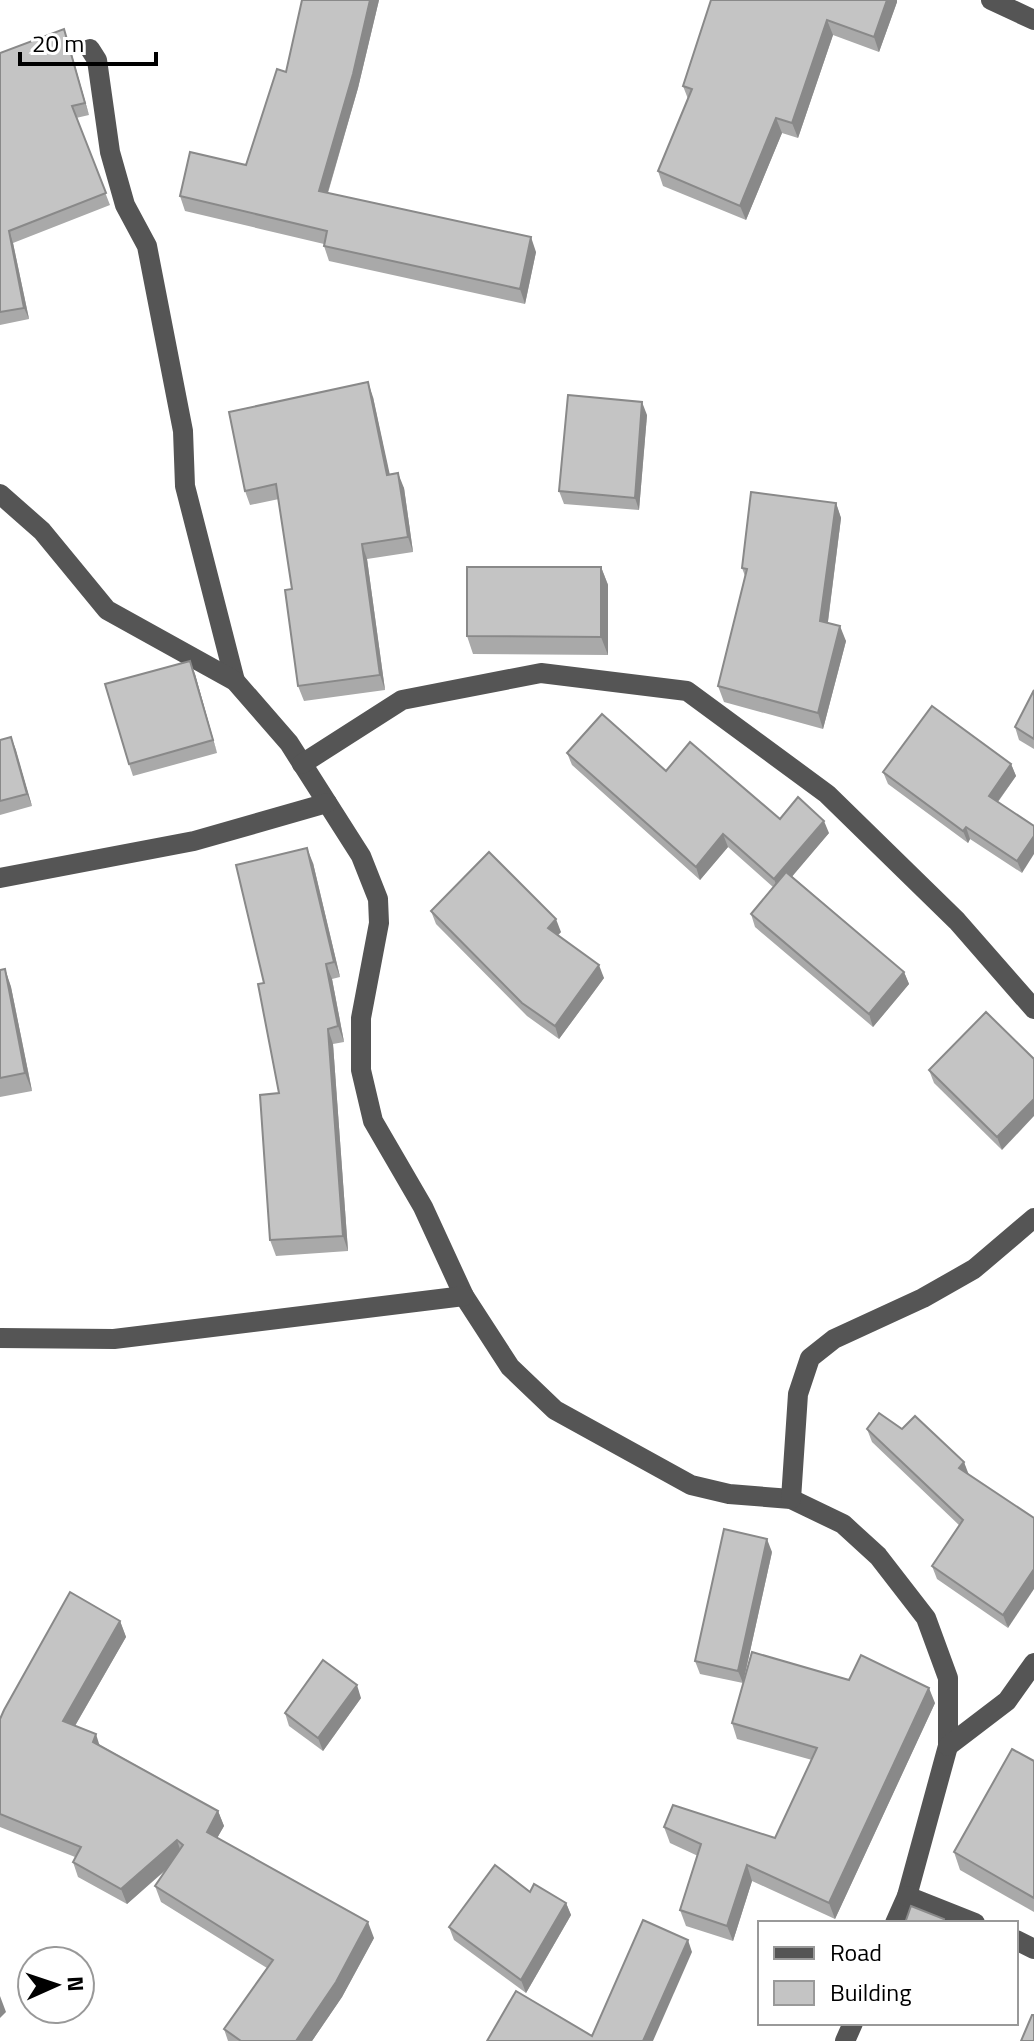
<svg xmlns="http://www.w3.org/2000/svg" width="1034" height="2041" font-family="'Titillium Web',sans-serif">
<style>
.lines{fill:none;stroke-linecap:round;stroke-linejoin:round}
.minor{stroke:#555;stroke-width:20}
.wall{fill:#a9a9a9}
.shaded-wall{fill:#898989}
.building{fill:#c4c4c4;stroke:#898989;stroke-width:2}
</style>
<rect width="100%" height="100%" fill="#fff"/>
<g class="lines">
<!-- minor -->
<g class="minor">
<path d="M991,0L1034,20"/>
<path d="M90,49L97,60L110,152L125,205L147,246L183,431L185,486L235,681"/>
<path d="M0,494L42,531L107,610L235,681L289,743L361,856L378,899L379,923L361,1018V1070L373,1121L423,1207L464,1296L510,1367L555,1410L691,1485L729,1494L791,1499L843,1524L878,1556L926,1618L948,1678V1746L907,1896L895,1923"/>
<path d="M302,764L402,700L541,673L687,691L827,794L957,921L1034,1009"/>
<path d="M0,878L194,841L327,803"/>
<path d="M0,1338L114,1339L464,1296"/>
<path d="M791,1499L798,1394L810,1358L834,1339L923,1298L974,1269L1034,1218"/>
<path d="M948,1746L1007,1701L1034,1663"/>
<path d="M907,1896L975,1923"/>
<path d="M1016,1940L1034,1949"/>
<path d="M845,2041L853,2023"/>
</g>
</g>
<!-- wall -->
<g class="wall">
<path d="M302,0H379L358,88L328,193L536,252L525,304L329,261L324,246V244L185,211L180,196L246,165L286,72Z"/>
<path d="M711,0H897V2L879,52L833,35L798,138L782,133L746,220L663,186L658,171L688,99L683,86Z"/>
<path d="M64,29L89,115L76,118L110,205L13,243L29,319L0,325V53Z"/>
<path d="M373,397L389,474L404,488L413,552L367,559L385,690L304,701L298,686L292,589L279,499L250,505L245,491Z"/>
<path d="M647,415L639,510L564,504L559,491Z"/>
<path d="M836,503L841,518L828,622L846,641L823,729L724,702L718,686L745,576L742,568Z"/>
<path d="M601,567L608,585V655L473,654L467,636Z"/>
<path d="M195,674L217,753L133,776L129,764Z"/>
<path d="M1034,690V749L1019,740L1015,727Z"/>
<path d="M11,737L32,806L0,815V740Z"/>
<path d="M567,753L666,771L780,819L829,833L792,876L904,972L909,984L873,1027L755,927L751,914L773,887L728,847L700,880L572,765Z"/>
<path d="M1011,764L1016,776L998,802L1022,873L970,839L968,843L888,784L883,772Z"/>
<path d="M313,863L340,977L332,979L344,1042L333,1044L348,1251L276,1256L270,1240L279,1093L264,983Z"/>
<path d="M431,911L561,932L558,935L604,978L559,1039L527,1016L436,924Z"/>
<path d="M5,969L11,987L32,1091L0,1097V970Z"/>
<path d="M986,1012L1002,1150L934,1083L929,1070Z"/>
<path d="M867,1429H902L964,1462L1008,1628L937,1579L932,1566L960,1526L872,1442Z"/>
<path d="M772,1552L743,1683L700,1674L695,1661Z"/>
<path d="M120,1621L126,1637L75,1726L100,1745L218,1811L224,1826L217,1838L374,1938L342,1997L312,2041H228L224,2029L267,1968L161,1902L155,1886L167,1869L127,1904L78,1877L73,1862L75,1857L0,1827V1719Z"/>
<path d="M849,1680L935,1703L835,1919L752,1881L733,1941L686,1926L680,1910L698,1856L670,1843L664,1827L775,1838L812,1760L737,1739L732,1723Z"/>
<path d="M361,1698L323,1751L289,1726L285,1713Z"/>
<path d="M1034,1761V1912L960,1870L954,1852Z"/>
<path d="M530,1892L566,1903L571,1915L526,1993L454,1940L449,1927Z"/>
</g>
<!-- shaded-wall -->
<g class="shaded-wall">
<path d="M370,0H379L358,88L324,205L319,191Z"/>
<path d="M887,0H897V2L879,52L874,37Z"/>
<path d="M827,20L833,35L798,138L792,123Z"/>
<path d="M64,29L68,41L89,115L85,103Z"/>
<path d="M776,118L782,133L746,220L740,206Z"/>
<path d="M9,231L13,243L29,319L24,308Z"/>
<path d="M531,237L536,252L525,304L520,289Z"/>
<path d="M368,382L373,397L393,489L387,475Z"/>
<path d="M642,402L647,415L639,510L635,498Z"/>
<path d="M398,473L404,488L413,552L408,537Z"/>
<path d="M836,503L841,518L826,636L820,621Z"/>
<path d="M362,544L367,559L385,690L380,675Z"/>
<path d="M601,567L608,585V655L601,637Z"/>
<path d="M840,626L846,641L823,729L818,713Z"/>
<path d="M190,661L195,674L217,753L213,740Z"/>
<path d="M11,737L16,750L32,806L27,794Z"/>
<path d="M1011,764L1016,776L993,808L989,796Z"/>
<path d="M824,821L829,833L779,892L774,879Z"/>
<path d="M966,827L970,839L968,843L963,831Z"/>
<path d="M723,834L728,847L700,880L696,867Z"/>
<path d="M1034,836V854L1022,873L1017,861Z"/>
<path d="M307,848L313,863L340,977L334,962Z"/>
<path d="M556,919L561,932L553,940L548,928Z"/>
<path d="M326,964L332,979L344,1042L338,1026Z"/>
<path d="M599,965L604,978L559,1039L555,1026Z"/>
<path d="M5,969L11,987L32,1091L25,1073Z"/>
<path d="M904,972L909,984L873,1027L869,1014Z"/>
<path d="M328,1029L333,1044L348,1251L343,1236Z"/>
<path d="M1034,1099V1116L1002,1150L997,1137Z"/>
<path d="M964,1462L969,1475L959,1468Z"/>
<path d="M767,1539L772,1552L743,1683L738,1671Z"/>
<path d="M1034,1569V1589L1008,1628L1003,1615Z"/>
<path d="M120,1621L126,1637L69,1736L63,1721Z"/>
<path d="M357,1685L361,1698L323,1751L318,1738Z"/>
<path d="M929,1688L935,1703L835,1919L829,1903Z"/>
<path d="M96,1734L101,1750L93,1742Z"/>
<path d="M218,1811L224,1826L212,1847L207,1832Z"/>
<path d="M177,1840L182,1855L127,1904L121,1889Z"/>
<path d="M747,1865L752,1881L733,1941L727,1926Z"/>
<path d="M566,1903L571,1915L526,1993L521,1980Z"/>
<path d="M368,1922L374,1938L342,1997L312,2041H296Z"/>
<path d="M688,1940L692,1952L653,2041H643Z"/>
<path d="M0,1996L6,2012L0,2018Z"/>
</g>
<!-- building -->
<g class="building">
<path d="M302,0H370L353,74L319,191L531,237L520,289L324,246L327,231L180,196L190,152L246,165L277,69L286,72Z"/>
<path d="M711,0H887L874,37L827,20L792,123L776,118L740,206L658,171L692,89L683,86Z"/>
<path d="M64,29L85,103L72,106L106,193L9,231L24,308L0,312V53Z"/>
<path d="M368,382L387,475L398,473L408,537L362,544L380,675L298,686L285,590L292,589L276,484L245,491L229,412Z"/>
<path d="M568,395L642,402L635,498L559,491Z"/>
<path d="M751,492L836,503L820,621L840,626L818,713L718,686L747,569L742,568Z"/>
<path d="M467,567H601V637L467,636Z"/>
<path d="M190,661L213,740L129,764L105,684Z"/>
<path d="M1034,690V739L1015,727Z"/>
<path d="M932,706L1011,764L989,796L1034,826V836L1017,861L966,827L963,831L883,772Z"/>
<path d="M602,714L666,771L690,742L780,819L798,797L824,821L774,879L723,834L696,867L567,753Z"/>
<path d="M11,737L27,794L0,801V740Z"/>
<path d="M307,848L334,962L326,964L338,1026L328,1029L343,1236L270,1240L260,1095L279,1093L258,984L264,983L236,865Z"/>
<path d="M489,852L556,919L548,928L599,965L555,1026L522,1003L431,911Z"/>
<path d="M786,872L904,972L869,1014L751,914Z"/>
<path d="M5,969L25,1073L0,1078V970Z"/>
<path d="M986,1012L1034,1059V1099L997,1137L929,1070Z"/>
<path d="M879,1413L902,1429L915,1416L964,1462L959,1468L1034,1518V1569L1003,1615L932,1566L963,1520L867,1429Z"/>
<path d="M724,1529L767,1539L738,1671L695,1661Z"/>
<path d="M70,1592L120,1621L63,1721L96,1734L93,1742L218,1811L207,1832L368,1922L336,1982L296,2041H241L224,2029L273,1960L155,1886L183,1845L177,1840L121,1889L73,1862L81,1847L0,1814V1719L4,1710Z"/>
<path d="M752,1652L849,1680L861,1655L929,1688L829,1903L747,1865L727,1926L680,1910L701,1844L664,1827L673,1805L775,1838L817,1748L732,1723Z"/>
<path d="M323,1660L357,1685L318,1738L285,1713Z"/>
<path d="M1012,1749L1034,1761V1898L954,1852Z"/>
<path d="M495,1865L530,1892L534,1884L566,1903L521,1980L449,1927Z"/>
<path d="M911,1906L944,1919L943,1923H905Z"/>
<path d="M643,1920L688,1940L643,2041H487L516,1991L592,2036Z"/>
<path d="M1032,2015H1034V2041H1021Z"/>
</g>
<!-- legend -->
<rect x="758" y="1921" width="260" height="104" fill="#ffffff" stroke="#999999" stroke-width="2"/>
<rect x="774" y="1947" width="40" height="12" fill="#555555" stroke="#999999" stroke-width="2"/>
<text x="830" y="1961" font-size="24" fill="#000000">Road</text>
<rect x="774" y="1981" width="40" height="24" fill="#c4c4c4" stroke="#999999" stroke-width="2"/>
<text x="830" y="2001" font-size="24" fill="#000000">Building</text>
<!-- north arrow -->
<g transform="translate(56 1985) rotate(87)"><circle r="38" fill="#ffffff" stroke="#999999" stroke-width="2"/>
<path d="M0-6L14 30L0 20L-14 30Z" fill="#000000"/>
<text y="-12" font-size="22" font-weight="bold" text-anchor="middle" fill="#000000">N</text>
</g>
<!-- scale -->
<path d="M20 52v12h136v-12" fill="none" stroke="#000000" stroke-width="4"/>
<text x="32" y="52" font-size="24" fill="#000000" stroke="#ffffff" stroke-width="6" paint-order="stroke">20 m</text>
</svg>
